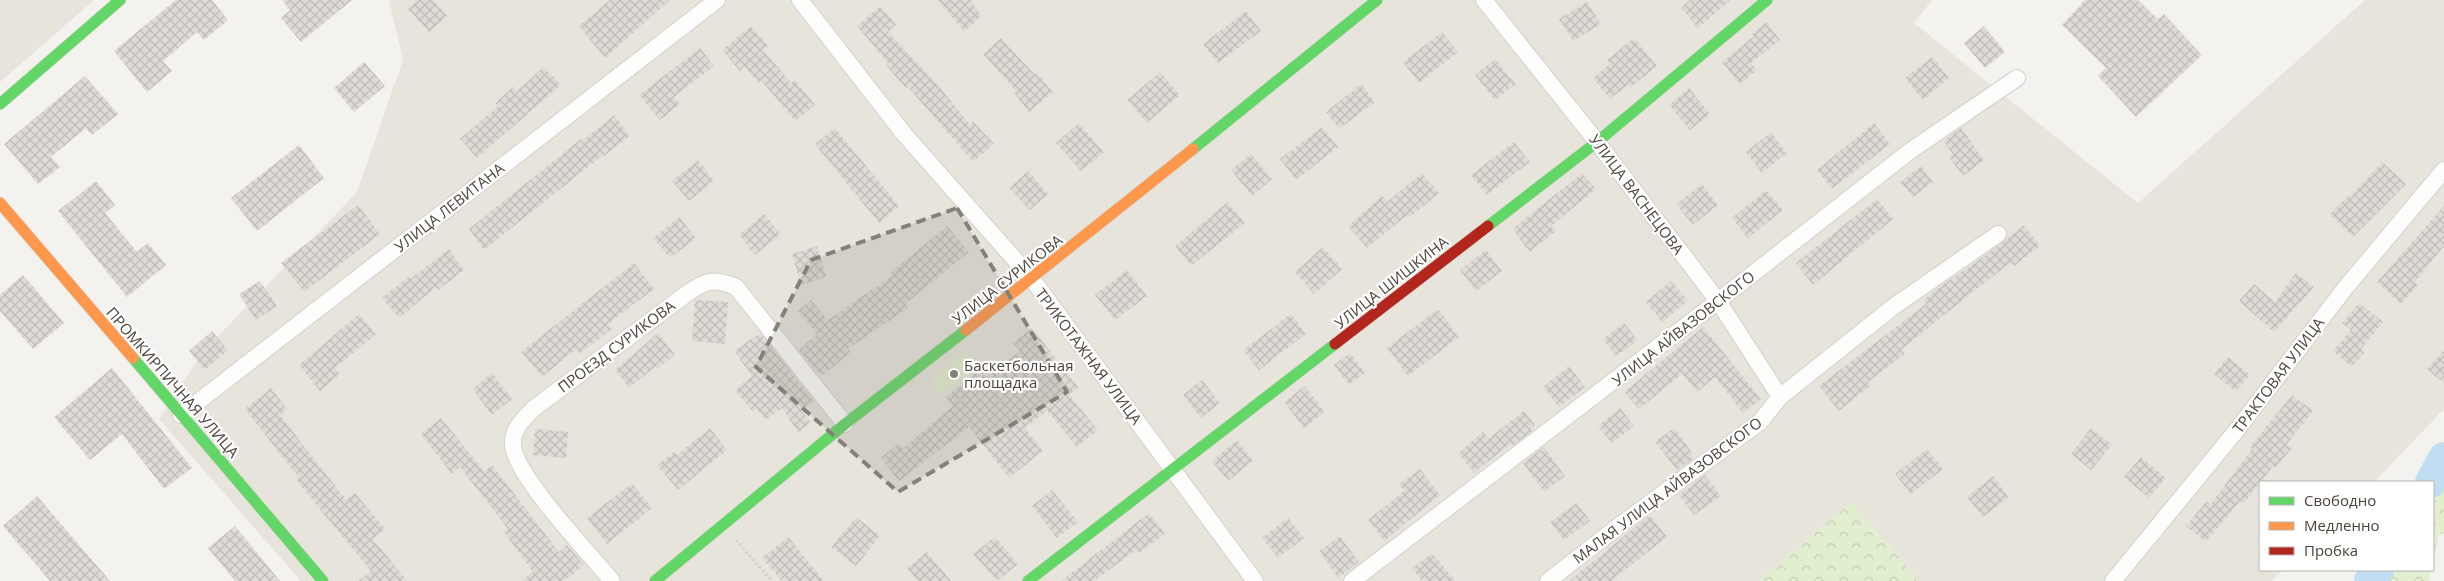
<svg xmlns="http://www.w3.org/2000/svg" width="2444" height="581" font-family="'Open Sans',sans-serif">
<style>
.residential{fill:#e7e4dc}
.grass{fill:#e1eecf}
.forest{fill:url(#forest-crowns)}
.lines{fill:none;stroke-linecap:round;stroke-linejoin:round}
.river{stroke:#c0ddf1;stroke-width:32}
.building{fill:url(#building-cross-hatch)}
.street-casing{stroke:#d2d0cb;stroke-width:18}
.fast-casing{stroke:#d3cfc5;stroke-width:12}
.slow-casing{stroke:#d3cfc5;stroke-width:12}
.jam-casing{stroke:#d3cfc5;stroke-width:12}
.path{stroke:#d3d2cc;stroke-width:3;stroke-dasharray:2.5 2.5;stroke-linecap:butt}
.street{stroke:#fdfdfc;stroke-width:16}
.fast{stroke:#63d668;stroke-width:11}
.slow{stroke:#ff974d;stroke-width:11}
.jam{stroke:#b3261e;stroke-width:11}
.marked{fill:#868178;fill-opacity:0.2;stroke:#868178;stroke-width:4;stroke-dasharray:10 6;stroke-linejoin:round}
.poi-dot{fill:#868178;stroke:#fff;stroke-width:2}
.labels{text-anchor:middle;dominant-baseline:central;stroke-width:4.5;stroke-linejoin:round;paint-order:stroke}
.street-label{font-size:15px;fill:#4b4439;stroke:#fff}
.poi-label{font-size:15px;fill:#4b4439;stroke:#fff;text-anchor:start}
</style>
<defs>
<pattern id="forest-crowns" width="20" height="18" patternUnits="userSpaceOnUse" patternTransform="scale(1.25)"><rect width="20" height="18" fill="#e1eecf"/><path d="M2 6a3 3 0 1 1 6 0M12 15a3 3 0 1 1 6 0" fill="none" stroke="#c3cdb2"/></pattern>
<pattern id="building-cross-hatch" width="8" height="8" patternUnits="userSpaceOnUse" patternTransform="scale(1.25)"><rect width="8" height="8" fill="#dedbd6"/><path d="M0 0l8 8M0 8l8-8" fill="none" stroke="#c0bdb8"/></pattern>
</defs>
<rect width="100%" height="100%" fill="#f4f2ee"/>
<!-- residential -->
<g class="residential">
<path d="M0,0H94L0,82Z"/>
<path d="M389,0H1932L1914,23L2138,203L2365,0H2444V409L2374,482H2260V570H2284L2271,581H301L159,419L202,353L357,192L403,60Z"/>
</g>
<!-- grass -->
<path class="grass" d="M966,352L979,367L939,395L931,380Z"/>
<!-- forest -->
<g class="forest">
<path d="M2444,483V532L2439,535L2433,563V502Z"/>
<path d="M1852,502L1918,581H1759Z"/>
<path d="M2392,570H2431L2429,581H2385Z"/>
</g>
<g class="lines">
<!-- river -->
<g class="river">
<path d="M2431,482L2444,458"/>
<path d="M2370,581L2378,570"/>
</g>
</g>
<!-- building -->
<g class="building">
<path d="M176,0H212L228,20L204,40L197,32L163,61L172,71L147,92L114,51Z"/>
<path d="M282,0H352L301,42L281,18L290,10Z"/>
<path d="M418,0H433L447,16L429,32L408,9Z"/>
<path d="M610,0H670L605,58L579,26Z"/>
<path d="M938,0H970L982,16L964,32Z"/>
<path d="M1690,0H1730L1698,28L1681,8Z"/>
<path d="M2085,0H2138L2158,19L2164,14L2202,55L2136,117L2098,76L2106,68L2062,25Z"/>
<path d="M1587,2L1601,24L1573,41L1559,19Z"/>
<path d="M880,6L896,24L888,32L938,85L970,125L973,121L994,144L973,162L908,87L906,88L886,65L888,63L857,26Z"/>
<path d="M1246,11L1261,31L1218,63L1203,44Z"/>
<path d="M1766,22L1780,40L1751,63L1757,70L1740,84L1722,62L1754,36L1752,34Z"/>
<path d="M751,26L768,46L763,50L791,83L795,80L815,105L795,121L761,80L758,83L744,66L740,71L722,50Z"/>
<path d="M1984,26L2005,52L1985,68L1964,43Z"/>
<path d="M1442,32L1458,52L1419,83L1403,62Z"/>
<path d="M1001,38L1035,75L1037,73L1053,92L1029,112L1014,93L1016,91L983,54Z"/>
<path d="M1634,38L1657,66L1631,87L1629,84L1610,99L1593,78L1610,64L1607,60Z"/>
<path d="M700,48L714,66L674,97L680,104L660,120L639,95Z"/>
<path d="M1932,57L1949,78L1923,100L1905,78Z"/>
<path d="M1495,59L1516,84L1495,100L1475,75Z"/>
<path d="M364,62L385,86L354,112L334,88Z"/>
<path d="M544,67L561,85L477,158L460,139L498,106L495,103L513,87L517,91Z"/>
<path d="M1160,72L1180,95L1147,123L1127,100Z"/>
<path d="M85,76L118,114L92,135L86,128L51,157L60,167L38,184L4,144Z"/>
<path d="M1361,84L1375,102L1339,129L1326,112Z"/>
<path d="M1689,88L1710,114L1690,130L1669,105Z"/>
<path d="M614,115L630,136L604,156L603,155L484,250L469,229L581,139L582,141Z"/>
<path d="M1079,123L1104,152L1081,171L1056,143Z"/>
<path d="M1874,123L1890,144L1832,189L1817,170Z"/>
<path d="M1322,127L1338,147L1296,180L1280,159Z"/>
<path d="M835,128L899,206L879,223L815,144Z"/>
<path d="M1961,128L1984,160L1963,176L1949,157L1953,154L1943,141Z"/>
<path d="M1771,132L1787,153L1762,173L1746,152Z"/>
<path d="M1514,142L1530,162L1487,195L1471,175Z"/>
<path d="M299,145L324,178L257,231L231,198Z"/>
<path d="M1251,154L1272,179L1252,196L1231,170Z"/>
<path d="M698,160L714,181L689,201L672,181Z"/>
<path d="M2382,162L2406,184L2353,237L2330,214L2348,196L2350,197Z"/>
<path d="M1921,166L1933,182L1913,197L1900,182Z"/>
<path d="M1028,171L1048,194L1030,210L1009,188Z"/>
<path d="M1422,173L1439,193L1409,218L1407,215L1367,248L1348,226L1382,196L1387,202Z"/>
<path d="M1582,173L1596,189L1551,226L1556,231L1530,252L1512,229Z"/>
<path d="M96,181L115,205L105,213L137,252L148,243L166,265L127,297L58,211Z"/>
<path d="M1702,184L1718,205L1693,225L1676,204Z"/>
<path d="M1766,190L1783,210L1748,238L1732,218Z"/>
<path d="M1877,199L1893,219L1813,285L1796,263Z"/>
<path d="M1228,202L1245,223L1191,266L1175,246Z"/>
<path d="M358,205L380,234L304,292L281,263Z"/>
<path d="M2444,206V246L2415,282L2418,285L2401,304L2377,282Z"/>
<path d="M764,214L781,234L755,255L739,235Z"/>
<path d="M679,217L696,238L670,258L653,238Z"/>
<path d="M2024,225L2040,246L2014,266L2011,262L1964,299L1901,350L1905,354L1868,382L1870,386L1839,411L1819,386L1926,304L1923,300L1941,286L1982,258Z"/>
<path d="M947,226L969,252L905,304L908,308L848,349L851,352L821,377L799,350L817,334L798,311L811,300L828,320L892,276L890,273Z"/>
<path d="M817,246L826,277L801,285L792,254Z"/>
<path d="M1323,247L1342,269L1314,294L1295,272Z"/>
<path d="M449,249L464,270L438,290L436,287L399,318L382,298L408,277L410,279Z"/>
<path d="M1486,250L1502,271L1476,291L1460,270Z"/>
<path d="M634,263L654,289L608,324L612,329L579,354L576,349L542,377L521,352Z"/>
<path d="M1127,270L1147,296L1115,320L1095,295Z"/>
<path d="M2296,273L2314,287L2274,332L2239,301L2254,284L2275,302Z"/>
<path d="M23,275L64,323L33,349L0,311V295Z"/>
<path d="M260,281L277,306L256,320L239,294Z"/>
<path d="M1671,281L1688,301L1662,322L1646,302Z"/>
<path d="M695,300L728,302L725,344L692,341Z"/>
<path d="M2359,303L2383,322L2361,349L2365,352L2352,367L2333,351L2351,330L2342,323Z"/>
<path d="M1438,309L1459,337L1408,376L1387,348Z"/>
<path d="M359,314L376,334L335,368L340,374L320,391L299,365Z"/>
<path d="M1291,314L1306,334L1259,370L1243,350Z"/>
<path d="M1624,323L1638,340L1616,356L1603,339Z"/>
<path d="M1703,327L1761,399L1743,413L1715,377L1697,392L1682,374L1639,409L1624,392Z"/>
<path d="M1032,328L1079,388L1069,395L1098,430L1077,447L1047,411L1025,428L1043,451L1009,478L969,427L899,481L881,458L899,443L903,448L953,406L946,397L980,370L986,377L1020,351L1013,343Z"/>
<path d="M212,331L228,350L205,370L189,351Z"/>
<path d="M658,333L675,355L658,368L656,366L629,388L615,370Z"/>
<path d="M760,333L814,401L801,410L811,423L798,432L782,408L766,420L757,409L753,412L735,390L752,376L734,351Z"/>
<path d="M2444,350V383L2427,369Z"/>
<path d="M1350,353L1365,373L1349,385L1334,365Z"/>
<path d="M2228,357L2250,375L2236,392L2214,374Z"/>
<path d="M1569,366L1585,387L1559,407L1543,387Z"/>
<path d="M112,368L192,468L164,489L122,434L90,460L54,417Z"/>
<path d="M492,373L512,399L492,415L472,389Z"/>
<path d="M1202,380L1220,403L1201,418L1183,395Z"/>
<path d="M1305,386L1325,412L1304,428L1284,402Z"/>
<path d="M271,388L287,409L280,415L346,500L355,493L385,529L373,539L407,581H358L371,571L296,480L299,478L245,409Z"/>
<path d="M2292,395L2313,411L2287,444L2292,448L2275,468L2273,466L2244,503L2240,501L2206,542L2186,526L2207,501L2211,504L2252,449L2250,447Z"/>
<path d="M1620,408L1634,426L1612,443L1598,426Z"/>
<path d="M1524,411L1535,425L1530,429L1532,431L1511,447L1509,445L1474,473L1458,453L1483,432L1488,439Z"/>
<path d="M441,418L484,471L492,465L559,552L567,545L584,565L564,581H522L533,572L504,532L508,529L460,467L452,474L421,434Z"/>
<path d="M710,428L727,450L678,490L657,465L674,452L677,455Z"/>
<path d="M1674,428L1693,454L1691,456L1693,459L1677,470L1655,442Z"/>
<path d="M2091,428L2112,445L2091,470L2071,454Z"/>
<path d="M535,429L568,432L566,458L533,455Z"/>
<path d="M1237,440L1253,461L1228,481L1212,461Z"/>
<path d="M1544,447L1565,476L1544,492L1523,463Z"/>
<path d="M1927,449L1943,469L1911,494L1895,474Z"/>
<path d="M2141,457L2166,478L2149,498L2124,477Z"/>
<path d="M1420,469L1440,495L1384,541L1368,520L1404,491L1399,484Z"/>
<path d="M1705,475L1721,496L1694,515L1679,495Z"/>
<path d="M1993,476L2009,497L1983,517L1967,497Z"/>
<path d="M632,483L652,508L607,544L587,518Z"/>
<path d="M1052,490L1078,522L1057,538L1032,506Z"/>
<path d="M37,496L110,581H50L3,526Z"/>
<path d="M1577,503L1590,521L1564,540L1550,522Z"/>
<path d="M1149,513L1165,534L1139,553L1136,550L1094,581H1061Z"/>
<path d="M1650,515L1667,537L1611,581H1569Z"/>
<path d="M856,517L880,536L856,566L831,547Z"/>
<path d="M1288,518L1304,538L1278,558L1262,538Z"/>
<path d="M235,526L280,581H235L208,548Z"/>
<path d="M1340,536L1359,562L1338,578L1319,551Z"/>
<path d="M788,537L824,581H782L762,558Z"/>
<path d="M995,537L1018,564L997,581L973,554Z"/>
<path d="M927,552L951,581H918L907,568Z"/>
<path d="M1432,553L1455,581H1422L1412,568Z"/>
</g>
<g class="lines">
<!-- street casing -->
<g class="street-casing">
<g id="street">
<path d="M800,0L904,134L1032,279L1255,581"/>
<path d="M1484,0L1597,142L1718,301L1780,397"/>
<path d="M181,415L717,0"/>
<path d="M612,581C591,555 513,474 513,444C512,429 524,419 533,409L685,295C705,281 712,277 736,287L845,424"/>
<path d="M1352,581L1718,301L1910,151L2017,78"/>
<path d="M1548,581L1620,525L1760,422L1780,397L1893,307L1998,234"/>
<path d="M2113,581L2236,431L2346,287L2444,170"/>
</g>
</g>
<!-- fast casing -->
<g class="fast-casing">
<g id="fast">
<path d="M0,104L120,0"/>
<path d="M1193,149L1377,0"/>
<path d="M1488,226L1597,142L1767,0"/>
<path d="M133,358L323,581"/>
<path d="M655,581L845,424L966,330"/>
<path d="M1028,581L1335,344"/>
</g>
</g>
<!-- slow casing -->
<g class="slow-casing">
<g id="slow">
<path d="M0,203L133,358"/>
<path d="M966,330L1193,149"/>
</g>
</g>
<!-- jam casing -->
<g class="jam-casing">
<path id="jam" d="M1335,344L1488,226"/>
</g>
<!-- path -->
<path class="path" d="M736,540L772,581"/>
<!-- street -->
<use href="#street" class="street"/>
<!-- fast -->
<use href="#fast" class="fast"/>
<!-- slow -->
<use href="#slow" class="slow"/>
<!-- jam -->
<use href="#jam" class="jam"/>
</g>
<!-- marked area -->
<path class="marked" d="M957,208L1067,392L898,492L756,367L811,260Z"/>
<!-- markers -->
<circle class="poi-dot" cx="954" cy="374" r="5"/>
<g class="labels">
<!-- street labels -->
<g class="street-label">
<text transform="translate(1637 194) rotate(53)">УЛИЦА ВАСНЕЦОВА</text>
<text transform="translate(449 207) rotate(-38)">УЛИЦА ЛЕВИТАНА</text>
<text transform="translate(1007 279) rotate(-38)">УЛИЦА СУРИКОВА</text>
<text transform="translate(1391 282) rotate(-38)">УЛИЦА ШИШКИНА</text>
<text transform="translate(1683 328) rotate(-38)">УЛИЦА АЙВАЗОВСКОГО</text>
<text transform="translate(616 346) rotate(-37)">ПРОЕЗД СУРИКОВА</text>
<text transform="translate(1089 356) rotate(53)">ТРИКОТАЖНАЯ УЛИЦА</text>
<text transform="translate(2278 375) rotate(-53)">ТРАКТОВАЯ УЛИЦА</text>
<text transform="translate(173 382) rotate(49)">ПРОМКИРПИЧНАЯ УЛИЦА</text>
<text transform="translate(1667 490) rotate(-37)">МАЛАЯ УЛИЦА АЙВАЗОВСКОГО</text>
</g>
<!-- poi labels -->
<g class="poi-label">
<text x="964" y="365">Баскетбольная<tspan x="964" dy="17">площадка</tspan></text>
</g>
</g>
<!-- legend -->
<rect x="2259" y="481" width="175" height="90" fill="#ffffff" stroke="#b7b4b0"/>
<rect x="2269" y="497" width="25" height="8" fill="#63d668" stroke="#b7b4b0"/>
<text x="2304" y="506" font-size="15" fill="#4b4439">Свободно</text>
<rect x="2269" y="522" width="25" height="8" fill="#ff974d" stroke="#b7b4b0"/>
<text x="2304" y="531" font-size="15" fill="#4b4439">Медленно</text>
<rect x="2269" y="547" width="25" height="8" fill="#b3261e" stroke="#b7b4b0"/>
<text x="2304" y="556" font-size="15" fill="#4b4439">Пробка</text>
</svg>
